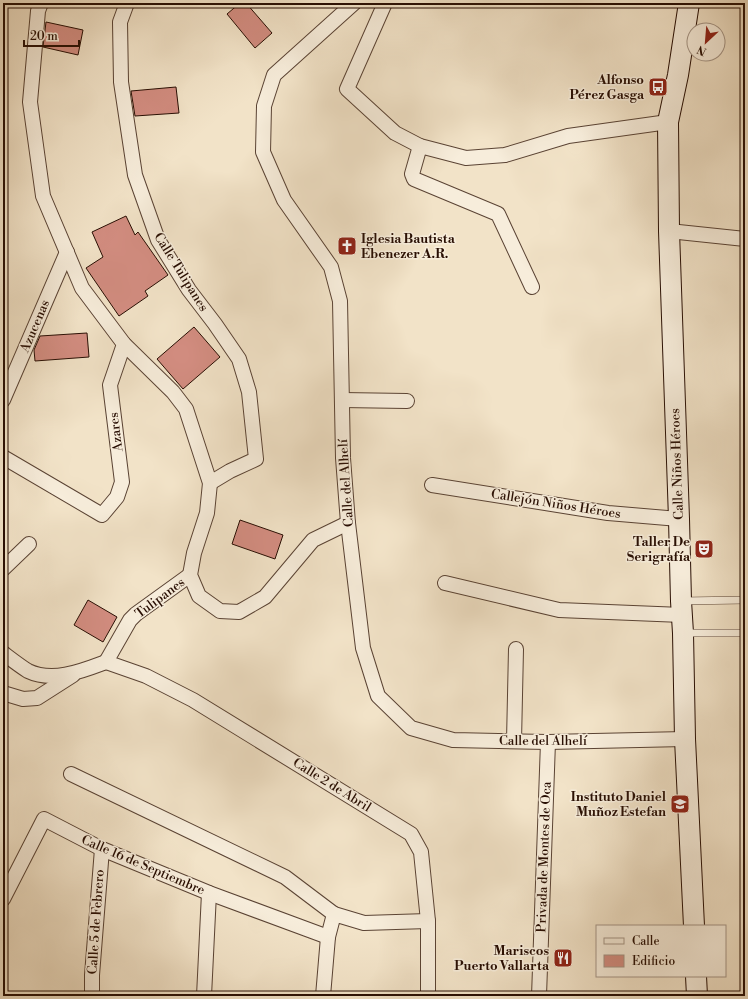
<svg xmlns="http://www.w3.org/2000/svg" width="748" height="999" font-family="'Libre Bodoni',serif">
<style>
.building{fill:#d38d81;stroke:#280e03}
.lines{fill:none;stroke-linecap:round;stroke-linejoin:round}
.service-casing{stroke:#5a4334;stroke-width:8}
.minor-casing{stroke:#5a4334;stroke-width:16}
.secondary-casing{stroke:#280e03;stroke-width:22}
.service{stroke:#f7eddb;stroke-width:7}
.minor{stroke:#f7eddb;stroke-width:14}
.secondary{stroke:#f7eddb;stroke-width:20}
.labels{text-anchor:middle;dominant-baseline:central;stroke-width:3;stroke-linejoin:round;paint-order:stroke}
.poi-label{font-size:13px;font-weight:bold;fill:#280e03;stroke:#f7eddb;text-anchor:end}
.street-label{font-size:13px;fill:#280e03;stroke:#f7eddb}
</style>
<rect width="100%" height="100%" fill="#f2e3c8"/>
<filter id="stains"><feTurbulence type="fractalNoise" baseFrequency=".005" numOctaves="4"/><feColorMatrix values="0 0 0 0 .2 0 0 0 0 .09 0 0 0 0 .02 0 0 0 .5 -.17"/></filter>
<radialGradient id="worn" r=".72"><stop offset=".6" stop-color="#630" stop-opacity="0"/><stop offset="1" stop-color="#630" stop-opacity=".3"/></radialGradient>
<!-- building -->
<g class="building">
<path d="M240,3H246L272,33L255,48L227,14Z"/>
<path d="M46,22L83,30L78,55L43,47Z"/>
<path d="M176,87L179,113L135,116L131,91Z"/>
<path d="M126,216L135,235L138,232L168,275L145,291L148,296L119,316L86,268L103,257L92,232Z"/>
<path d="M194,327L220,357L183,389L157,359Z"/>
<path d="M87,333L89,357L35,361L34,350L40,336Z"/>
<path d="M240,520L283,535L275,559L232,544Z"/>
<path d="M88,600L117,617L103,642L74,625Z"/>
</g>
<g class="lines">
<!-- service casing -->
<g class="service-casing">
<g id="service">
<path d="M681,601L745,600"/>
<path d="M683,633H745"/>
</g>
</g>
<!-- minor casing -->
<g class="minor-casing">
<g id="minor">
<path d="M41,3L38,11L30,102L43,196L82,288L124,344L173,392L186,409L210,483L207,513L194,553L190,575L199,596L220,611L239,612L265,597L313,540L348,523"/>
<path d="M127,3L120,22L121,82L135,175L158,240L189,290L215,324L239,359L249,392L256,459L230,471L210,483"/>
<path d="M354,3L274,75L264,106L263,152L284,200L331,267L340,301L343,458L348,523L363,648L378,696L411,728L453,740L548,742L685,739"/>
<path d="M385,3L347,89L395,133L420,146L466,158L505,155L568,136L668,122"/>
<path d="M420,146L412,174L414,179L498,214L532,287"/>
<path d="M669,231L745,239"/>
<path d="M3,400L67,252"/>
<path d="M342,400L407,401"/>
<path d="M3,457L102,515L117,497L122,482L110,385L124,344"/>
<path d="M432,485L608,513L679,519"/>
<path d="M3,569L29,544"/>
<path d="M445,583L559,610L682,615"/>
<path d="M3,653C11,659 20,666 28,671C53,683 82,671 106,662"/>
<path d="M106,662L146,676L193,700L411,834L421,852L428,921V996"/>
<path d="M106,662L130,620L136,614L190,575"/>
<path d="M3,693L23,699L37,698L73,675"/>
<path d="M514,741L516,649"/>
<path d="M71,774L285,877L334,914"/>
<path d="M3,899L44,819L102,849L209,893L328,937"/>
<path d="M92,996V975L102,849"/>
<path d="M204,996L209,893"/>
<path d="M323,996L328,937L334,914L364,923L428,921"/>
<path d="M539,996L548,742"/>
</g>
</g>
<!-- secondary casing -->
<g class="secondary-casing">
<g id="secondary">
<path d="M689,3L678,75L668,122L669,231L679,519L681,601L683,633L685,739L694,926"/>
<path d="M696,976L697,996"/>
</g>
</g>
<!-- service -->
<use href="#service" class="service"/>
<!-- minor -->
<use href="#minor" class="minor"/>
<!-- secondary -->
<use href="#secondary" class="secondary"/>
</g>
<!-- icons -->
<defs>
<g id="bus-square" transform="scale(1)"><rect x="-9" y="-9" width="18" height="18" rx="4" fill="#8f2418" stroke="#f7eddb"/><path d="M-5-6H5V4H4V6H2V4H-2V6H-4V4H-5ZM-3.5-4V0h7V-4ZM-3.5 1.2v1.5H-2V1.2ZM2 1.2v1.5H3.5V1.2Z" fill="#fff"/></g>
<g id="church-square" transform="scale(1)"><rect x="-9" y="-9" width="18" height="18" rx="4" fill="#8f2418" stroke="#f7eddb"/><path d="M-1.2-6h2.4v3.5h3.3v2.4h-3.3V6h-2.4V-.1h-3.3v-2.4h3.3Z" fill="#fff"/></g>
<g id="theatre-square" transform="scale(1)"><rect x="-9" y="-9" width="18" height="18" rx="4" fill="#8f2418" stroke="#f7eddb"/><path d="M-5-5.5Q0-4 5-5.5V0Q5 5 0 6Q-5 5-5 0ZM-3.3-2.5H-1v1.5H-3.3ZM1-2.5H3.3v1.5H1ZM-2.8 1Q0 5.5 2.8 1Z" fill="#fff"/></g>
<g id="university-square" transform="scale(1)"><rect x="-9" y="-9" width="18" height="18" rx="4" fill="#8f2418" stroke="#f7eddb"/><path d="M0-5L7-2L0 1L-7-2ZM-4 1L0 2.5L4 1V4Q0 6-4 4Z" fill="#fff"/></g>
<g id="restaurant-square" transform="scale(1)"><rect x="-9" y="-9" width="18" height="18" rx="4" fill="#8f2418" stroke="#f7eddb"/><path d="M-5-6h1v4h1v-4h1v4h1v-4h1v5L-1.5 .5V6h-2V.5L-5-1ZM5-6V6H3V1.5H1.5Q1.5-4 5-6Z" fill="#fff"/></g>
</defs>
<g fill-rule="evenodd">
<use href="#bus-square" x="658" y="87"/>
<use href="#church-square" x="347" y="246"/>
<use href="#theatre-square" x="704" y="549"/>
<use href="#university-square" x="680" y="804"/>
<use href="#restaurant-square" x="563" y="958"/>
</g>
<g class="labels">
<!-- poi labels -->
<g class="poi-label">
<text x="644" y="80">Alfonso<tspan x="644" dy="15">Pérez Gasga</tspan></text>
<text x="361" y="239" text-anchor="start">Iglesia Bautista<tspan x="361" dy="15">Ebenezer A.R.</tspan></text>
<text x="690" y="542">Taller De<tspan x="690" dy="15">Serigrafía</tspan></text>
<text x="666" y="797">Instituto Daniel<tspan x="666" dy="15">Muñoz Estefan</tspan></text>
<text x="549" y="951">Mariscos<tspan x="549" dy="15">Puerto Vallarta</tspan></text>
</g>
<!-- street labels -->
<g class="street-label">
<text transform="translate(181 272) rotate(58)">Calle Tulipanes</text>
<text transform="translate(35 326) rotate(-67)">Azucenas</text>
<text transform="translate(116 432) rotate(-97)">Azares</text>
<text transform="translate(677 464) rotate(-92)">Calle Niños Héroes</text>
<text transform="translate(346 483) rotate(-94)">Calle del Alhelí</text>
<text transform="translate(556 504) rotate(9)">Callejón Niños Héroes</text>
<text transform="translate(160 598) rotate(-37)">Tulipanes</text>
<text x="543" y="741">Calle del Alhelí</text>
<text transform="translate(332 785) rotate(32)">Calle 2 de Abril</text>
<text transform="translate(544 857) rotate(-88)">Privada de Montes de Oca</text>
<text transform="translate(143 865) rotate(23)">Calle 16 de Septiembre</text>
<text transform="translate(96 922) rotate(-86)">Calle 5 de Febrero</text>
</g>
</g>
<!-- margin -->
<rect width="748" height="999" fill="none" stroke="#f2e3c8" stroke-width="16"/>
<rect x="4" y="4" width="740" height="991" fill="none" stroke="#280e03" stroke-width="2"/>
<rect x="8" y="8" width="732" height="983" fill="none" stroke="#280e03"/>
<!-- legend -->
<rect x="596" y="925" width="130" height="52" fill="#f7eddb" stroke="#a49485"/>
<rect x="604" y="938" width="20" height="6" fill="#f7eddb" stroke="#a49485"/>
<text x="632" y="945" font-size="12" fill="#280e03">Calle</text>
<rect x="604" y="955" width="20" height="12" fill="#d38d81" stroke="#a49485"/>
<text x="632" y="965" font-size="12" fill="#280e03">Edificio</text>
<!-- north arrow -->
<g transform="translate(706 42) rotate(206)"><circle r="19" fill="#f7eddb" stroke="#a49485"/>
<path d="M0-3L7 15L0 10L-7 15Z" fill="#8f2418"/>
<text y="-6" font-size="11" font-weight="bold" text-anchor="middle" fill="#280e03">N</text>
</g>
<!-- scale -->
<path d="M24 40v6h55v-6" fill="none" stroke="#280e03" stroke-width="2"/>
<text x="30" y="40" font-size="12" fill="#280e03" stroke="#f7eddb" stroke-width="3" paint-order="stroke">20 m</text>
<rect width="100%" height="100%" filter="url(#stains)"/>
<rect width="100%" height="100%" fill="url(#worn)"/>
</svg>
